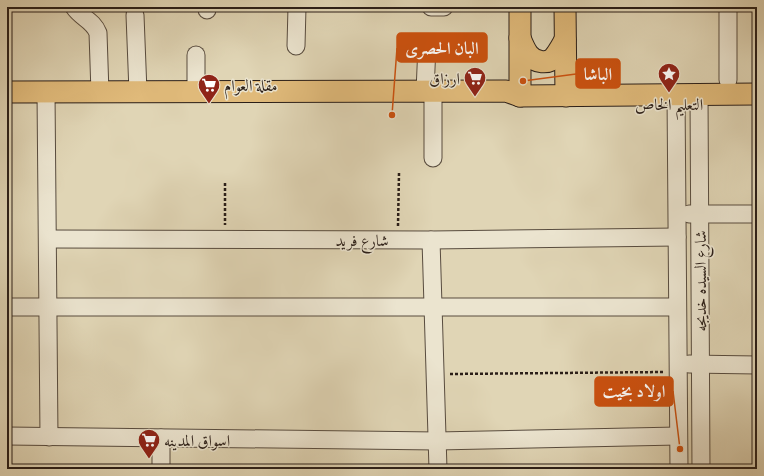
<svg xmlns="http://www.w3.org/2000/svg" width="764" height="476" font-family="'IM FELL Great Primer',Amiri,serif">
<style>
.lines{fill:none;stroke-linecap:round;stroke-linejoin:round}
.minor-casing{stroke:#584c3f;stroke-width:19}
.major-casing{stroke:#2a1e18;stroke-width:23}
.path{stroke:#2a1e18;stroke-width:2.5;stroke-dasharray:3 2;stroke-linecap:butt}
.minor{stroke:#ebe4cf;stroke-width:17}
.major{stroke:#e0ba7a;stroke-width:21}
.labels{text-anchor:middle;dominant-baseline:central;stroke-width:3;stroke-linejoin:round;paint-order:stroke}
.poi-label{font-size:16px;fill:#2a1e18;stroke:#ebe4cf;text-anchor:start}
.street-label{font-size:16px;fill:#2a1e18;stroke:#ebe4cf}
.leader{fill:none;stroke:#cc500e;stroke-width:1.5}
.callout-dot{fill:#cc500e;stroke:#ebe4cf;stroke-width:1.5}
.callout{fill:#cc500e;stroke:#cc500e;stroke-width:1.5}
.callout-label{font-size:17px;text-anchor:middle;font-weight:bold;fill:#fff}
</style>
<rect width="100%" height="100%" fill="#e0d5b5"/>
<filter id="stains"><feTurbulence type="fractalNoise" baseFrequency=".005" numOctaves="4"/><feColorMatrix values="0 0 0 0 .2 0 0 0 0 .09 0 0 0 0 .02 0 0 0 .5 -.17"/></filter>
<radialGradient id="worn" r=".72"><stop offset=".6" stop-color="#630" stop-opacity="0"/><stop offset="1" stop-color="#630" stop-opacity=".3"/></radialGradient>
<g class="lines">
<!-- minor casing -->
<g class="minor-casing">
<g id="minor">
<path d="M74,7C81,18 93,20 98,33L100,93"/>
<path d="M207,7V10"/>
<path d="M431,7H444"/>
<path d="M135,15L138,92"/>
<path d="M296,46L297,7"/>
<path d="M728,80V7"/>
<path d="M425,91L427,46"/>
<path d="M46,92L49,437"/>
<path d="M196,92V55"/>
<path d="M676,94L679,469"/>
<path d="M699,94L701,469"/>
<path d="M433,158V91"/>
<path d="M689,214H757"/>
<path d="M48,239L431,240L677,237"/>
<path d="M431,240L438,469"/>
<path d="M7,307H677"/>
<path d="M689,364L757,365"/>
<path d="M7,436L437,441L678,436"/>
<path d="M161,469V438"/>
</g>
</g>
<!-- major casing -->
<g class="major-casing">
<g id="major">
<path d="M565,7L566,96"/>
<path d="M520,38C522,43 525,50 528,54C535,63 549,65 555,56C559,51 562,45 565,40"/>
<path d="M7,92L506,91L520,96L757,94"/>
<path d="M520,96V7"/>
</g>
</g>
<!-- path -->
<g class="path">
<path d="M225,183V225"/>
<path d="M398,226L399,173"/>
<path d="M450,374L665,372"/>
</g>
<!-- minor -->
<use href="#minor" class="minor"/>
<!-- major -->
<use href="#major" class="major"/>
</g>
<!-- icons -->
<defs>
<g id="sight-pin" transform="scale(1.15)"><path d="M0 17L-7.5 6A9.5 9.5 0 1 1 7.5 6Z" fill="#8f2418" stroke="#ebe4cf"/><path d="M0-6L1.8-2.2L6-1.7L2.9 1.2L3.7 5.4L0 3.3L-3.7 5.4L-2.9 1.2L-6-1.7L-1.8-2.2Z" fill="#fff"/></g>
<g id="supermarket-pin" transform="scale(1.15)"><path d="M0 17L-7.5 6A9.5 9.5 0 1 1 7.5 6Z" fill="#8f2418" stroke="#ebe4cf"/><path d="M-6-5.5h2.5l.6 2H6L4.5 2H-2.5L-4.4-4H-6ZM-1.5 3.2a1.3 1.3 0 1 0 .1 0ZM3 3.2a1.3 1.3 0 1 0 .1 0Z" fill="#fff"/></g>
</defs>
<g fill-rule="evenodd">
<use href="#sight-pin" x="669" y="74"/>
<use href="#supermarket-pin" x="475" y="78"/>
<use href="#supermarket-pin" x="209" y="85"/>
<use href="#supermarket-pin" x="149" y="440"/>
</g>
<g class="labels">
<!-- poi labels -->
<g class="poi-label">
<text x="460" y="78" text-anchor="end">ارزاق</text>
<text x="224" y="85">مقلة العوام</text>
<text x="669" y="104" text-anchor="middle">التعليم الخاص</text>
<text x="164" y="440">اسواق المدينه</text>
</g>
<!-- street labels -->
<g class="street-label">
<text x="362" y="240">شارع فريد</text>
<text transform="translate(700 281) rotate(-90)">شارع السيده خديجه</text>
</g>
</g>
<!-- callouts -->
<path class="leader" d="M392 115L397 48M523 81L576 74M680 449L673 391"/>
<g class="callout-dot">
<circle cx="392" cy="115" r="4"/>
<circle cx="523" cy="81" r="4"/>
<circle cx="680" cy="449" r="4"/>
</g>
<g class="callout">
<rect x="397" y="33" width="90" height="29" rx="4"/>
<rect x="576" y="59" width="44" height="29" rx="4"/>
<rect x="595" y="377" width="78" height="29" rx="4"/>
</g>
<g class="callout-label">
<text x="442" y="54">البان الحصرى</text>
<text x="598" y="80">الباشا</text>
<text x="634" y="397">اولاد بخيت</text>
</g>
<!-- margin -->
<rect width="764" height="476" fill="none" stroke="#e0d5b5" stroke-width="24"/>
<rect x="8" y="8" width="748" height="460" fill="none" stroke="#2a1e18" stroke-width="2"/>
<rect x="12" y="12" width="740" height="452" fill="none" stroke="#2a1e18"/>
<rect width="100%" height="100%" filter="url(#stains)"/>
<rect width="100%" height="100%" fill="url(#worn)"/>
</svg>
